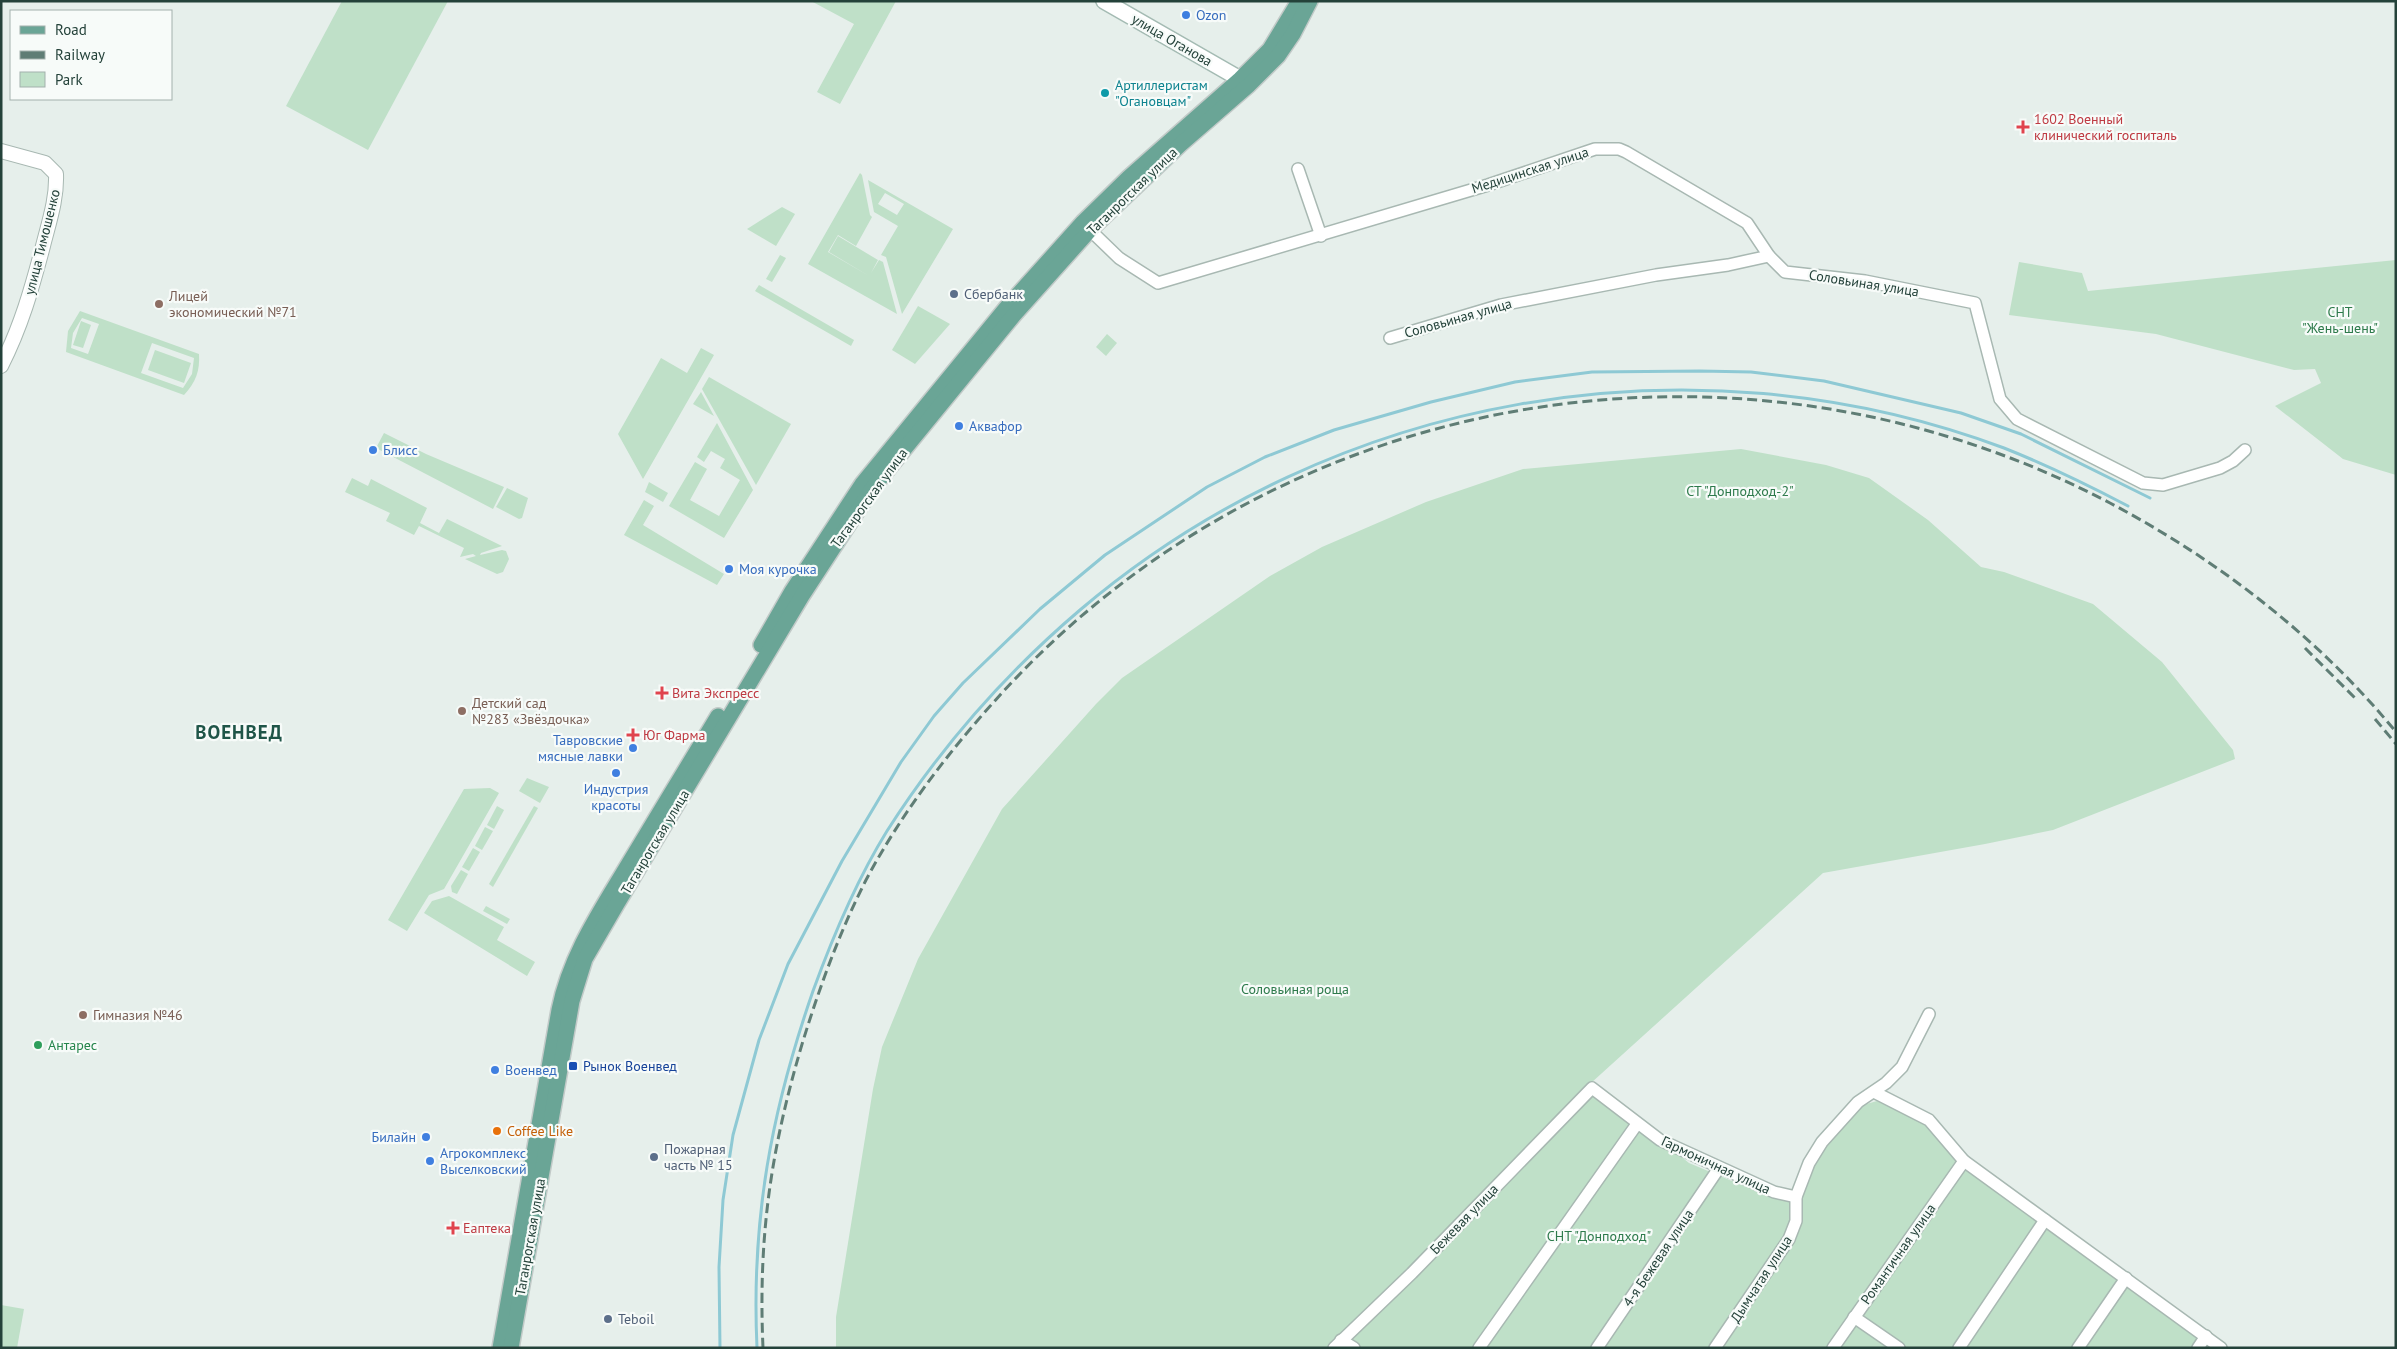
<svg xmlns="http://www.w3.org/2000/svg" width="2397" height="1349" font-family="'PT Sans',sans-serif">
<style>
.green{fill:#bfe0c8;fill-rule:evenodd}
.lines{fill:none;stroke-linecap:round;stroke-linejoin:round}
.stream{stroke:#8ec9d4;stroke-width:3}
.minor-casing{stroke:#a8b8b2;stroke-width:14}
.tertiary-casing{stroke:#a8b8b2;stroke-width:16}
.secondary-casing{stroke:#a4bbb3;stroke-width:18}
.primary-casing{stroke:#c2cac8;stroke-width:18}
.minor{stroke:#fff;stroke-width:11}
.tertiary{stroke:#fff;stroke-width:14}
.secondary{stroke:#fff;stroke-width:15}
.primary{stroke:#6aa596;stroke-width:15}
.rail{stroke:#5f7d75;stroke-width:3;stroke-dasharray:10 5;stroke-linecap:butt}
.shop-dot{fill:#3f7fe0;stroke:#f7fbf9;stroke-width:2}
.culture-dot{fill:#0f9aa8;stroke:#f7fbf9;stroke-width:2}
.health-dot{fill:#e0444e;stroke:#f7fbf9;stroke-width:2}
.service-dot{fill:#5c6f8a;stroke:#f7fbf9;stroke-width:2}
.education-dot{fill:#8d6e63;stroke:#f7fbf9;stroke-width:2}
.leisure-dot{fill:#2e9e5b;stroke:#f7fbf9;stroke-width:2}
.transit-dot{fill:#1a4fb4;stroke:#f7fbf9;stroke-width:2}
.food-dot{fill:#e8710a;stroke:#f7fbf9;stroke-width:2}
.labels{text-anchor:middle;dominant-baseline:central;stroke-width:4.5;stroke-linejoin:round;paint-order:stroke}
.shop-label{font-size:14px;fill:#366cbe;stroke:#f7fbf9;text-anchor:start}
.street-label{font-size:14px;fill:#24423a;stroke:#f7fbf9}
.culture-label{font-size:14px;fill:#0d838f;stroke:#f7fbf9;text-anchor:start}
.health-label{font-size:14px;fill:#be3a42;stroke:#f7fbf9;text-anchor:start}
.service-label{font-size:14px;fill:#4e5e75;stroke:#f7fbf9;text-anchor:start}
.education-label{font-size:14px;fill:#785e54;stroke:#f7fbf9;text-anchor:start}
.park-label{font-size:14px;fill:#2d7a4b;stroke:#f7fbf9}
.leisure-label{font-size:14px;fill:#27864d;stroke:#f7fbf9;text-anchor:start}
.transit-label{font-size:14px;fill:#164399;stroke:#f7fbf9;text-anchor:start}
.food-label{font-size:14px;fill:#c56008;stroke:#f7fbf9;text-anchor:start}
.district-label{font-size:19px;font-weight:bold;letter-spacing:1px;fill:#1f5548;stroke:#f7fbf9}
</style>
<rect width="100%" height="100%" fill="#e6efeb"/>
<!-- green -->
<g class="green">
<path d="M342,1H448L368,150L286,106Z"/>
<path d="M811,1H896L840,104L817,92L854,24Z"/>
<path d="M860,173L862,175L870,215L872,217L856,246L838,235L828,252L869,276L829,252L838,236L878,260L871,273L879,260L883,262L897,314L808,264Z"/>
<path d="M868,180L953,229L902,314L886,257L881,255L898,226L874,212ZM885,193L904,204L897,215L878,204Z"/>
<path d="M782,207L795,214L776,246L747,229Z"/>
<path d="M780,255L786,258L772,282L766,279Z"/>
<path d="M2396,260V475L2343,459L2275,406L2321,383L2315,369L2294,370L2156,334L2009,315L2019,262L2082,273L2088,291Z"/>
<path d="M759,285L854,340L851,346L755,291Z"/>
<path d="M918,306L950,324L915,364L892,350Z"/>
<path d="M80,311L199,354C200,371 196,382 184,395L66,352L68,331ZM82,318L99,324L88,354L71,348L73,333ZM152,343L194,358L192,374L183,388L141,373Z"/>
<path d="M81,321L91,325L83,348L73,345Z"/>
<path d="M1107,334L1117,343L1106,356L1096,347Z"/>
<path d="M701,348L714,355L643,479L618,434L661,358L687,373Z"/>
<path d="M155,350L191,363L184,383L148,370Z"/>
<path d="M709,377L791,424L756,485L702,389Z"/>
<path d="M701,392L714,416L693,404Z"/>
<path d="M717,423L753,490L724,538L669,506L695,462L707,469L690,500L719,516L740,480L720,468L725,459L711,451L704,462L697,457Z"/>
<path d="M384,433L426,454L504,487L493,509L376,448Z"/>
<path d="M1741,449L1826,465L1869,478L1928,520L1981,567L2004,572L2093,604L2162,662L2233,750L2235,759L2053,830L1985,844L1823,873L1591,1083L1689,1163L1775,1199L1799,1198L1812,1165L1843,1123L1863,1105L1877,1101L1923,1121L2000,1191L2216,1348H836V1317L873,1089L882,1047L918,959L1002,809L1096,704L1122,678L1270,576L1322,547L1426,502L1523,469Z"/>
<path d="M352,478L368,486L371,479L427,508L420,523L439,533L447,519L502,546L481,553L480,555L502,550L506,551L509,559L503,572L497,574L465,559L476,556L473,554L460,557L464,548L419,526L414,535L386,521L390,513L345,492Z"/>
<path d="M649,482L668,493L663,502L645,492Z"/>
<path d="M507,488L528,498L522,518L519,519L496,507Z"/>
<path d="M644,500L654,506L643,525L724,574L717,585L624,535Z"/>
<path d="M527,778L549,787L540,803L519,791Z"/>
<path d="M490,788L499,793L444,889L429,895L407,931L388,920L464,789Z"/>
<path d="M497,806L504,810L494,829L487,825Z"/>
<path d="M534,806L538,808L493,887L489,884Z"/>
<path d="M485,827L493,831L482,850L475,846Z"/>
<path d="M473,848L480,852L469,871L462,867Z"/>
<path d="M461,870L468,874L457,894L452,892L451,886Z"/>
<path d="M449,896L504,927L497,940L535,962L527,976L424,913L432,901Z"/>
<path d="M486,906L510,919L507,924L483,911Z"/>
<path d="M1,1305L24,1309L17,1348H1Z"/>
</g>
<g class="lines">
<!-- stream -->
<g class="stream">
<path d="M720,1348L719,1267L723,1200L733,1135L759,1040L788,964L842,861L901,762L934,716L963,683L1040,609L1105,555L1207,487L1265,457L1334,430L1431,402L1515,382L1592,372L1700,371L1751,372L1824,381L1961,413L2021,434L2150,498"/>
<path d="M757,1348C751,1220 771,1112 813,991C833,936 856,881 887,831C940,748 1006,673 1080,610C1334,394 1691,331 2004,448C2047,465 2088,485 2128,506"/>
</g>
<!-- minor casing -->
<g class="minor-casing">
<g id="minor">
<path d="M1298,169L1321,236"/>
<path d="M1090,230L1119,258L1158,283L1488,185L1595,149H1619L1626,152L1747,223L1769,256"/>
<path d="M1390,338L1501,305L1656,275L1728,265L1769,256L1785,272L1865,281L1975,303L2000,399L2017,419L2143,483L2163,485L2220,468L2233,461L2245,450"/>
<path d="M1874,1092L1929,1120L1964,1161L2221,1348"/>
<path d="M1854,1317L1899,1348"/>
<path d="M1341,1340L1354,1348"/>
<path d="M1334,1348L1412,1273L1592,1088L1660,1140L1774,1192L1796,1197"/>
<path d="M1479,1348L1637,1124"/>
<path d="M1597,1348L1719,1168"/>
<path d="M1715,1348L1789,1239L1796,1221V1197L1809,1163L1822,1142L1858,1102L1886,1083L1902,1067L1929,1014"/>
<path d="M1833,1348L1964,1161"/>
<path d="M1959,1348L2045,1220"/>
<path d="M2078,1348L2126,1278"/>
<path d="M2198,1348L2206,1336"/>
</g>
</g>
<!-- tertiary casing -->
<g class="tertiary-casing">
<path id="tertiary" d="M1,151L45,163L56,174C57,199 49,222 43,246C32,288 21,327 1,366"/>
</g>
<!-- secondary casing -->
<g class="secondary-casing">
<path id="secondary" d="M1104,1L1240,79"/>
</g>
<!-- primary casing -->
<g class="primary-casing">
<g id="primary">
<path d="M761,645L792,591L862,484L1006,308L1083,222L1129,177L1240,79L1270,49L1299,1"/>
<path d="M500,1348L559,1010C570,955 601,910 629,863C659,814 688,765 718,716"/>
<path d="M511,1348L572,1001L585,959L617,904L802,596L871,490L1014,315L1090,230L1181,144L1249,85L1278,56L1293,34L1310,1"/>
</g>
</g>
<!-- minor -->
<use href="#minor" class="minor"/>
<!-- tertiary -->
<use href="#tertiary" class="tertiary"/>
<!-- secondary -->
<use href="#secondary" class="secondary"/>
<!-- primary -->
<use href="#primary" class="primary"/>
<!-- rail -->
<g class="rail">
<path d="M2305,648L2358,701"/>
<path d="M2375,719L2396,744"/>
<path d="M763,1348C758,1236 771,1148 803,1041C820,986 840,931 866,880C902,812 950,750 1001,694C1283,385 1740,309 2110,503C2218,560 2318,637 2396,732"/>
</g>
</g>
<!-- markers -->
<g class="shop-dot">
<circle cx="1186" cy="15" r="5"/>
<circle cx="959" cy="426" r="5"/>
<circle cx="373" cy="450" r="5"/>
<circle cx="729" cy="569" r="5"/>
<circle cx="633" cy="748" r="5"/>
<circle cx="616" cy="773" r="5"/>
<circle cx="495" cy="1070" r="5"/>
<circle cx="426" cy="1137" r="5"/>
<circle cx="430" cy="1161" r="5"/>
</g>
<circle class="culture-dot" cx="1105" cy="93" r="5"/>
<g class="health-dot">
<path d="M2020.5 119.5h5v5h5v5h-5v5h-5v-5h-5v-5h5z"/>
<path d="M659.5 685.5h5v5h5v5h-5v5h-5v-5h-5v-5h5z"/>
<path d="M630.5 727.5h5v5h5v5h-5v5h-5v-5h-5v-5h5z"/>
<path d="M450.5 1220.5h5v5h5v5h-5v5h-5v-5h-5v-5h5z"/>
</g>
<g class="service-dot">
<circle cx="954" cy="294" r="5"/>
<circle cx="654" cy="1157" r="5"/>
<circle cx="608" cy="1319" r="5"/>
</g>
<g class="education-dot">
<circle cx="159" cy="304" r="5"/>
<circle cx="462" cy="711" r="5"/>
<circle cx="83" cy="1015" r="5"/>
</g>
<circle class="leisure-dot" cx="38" cy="1045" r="5"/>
<rect class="transit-dot" x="568" y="1061" width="10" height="10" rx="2.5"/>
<circle class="food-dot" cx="497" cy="1131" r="5"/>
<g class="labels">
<!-- shop labels -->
<g class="shop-label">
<text x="1196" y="15">Ozon</text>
<text x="969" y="426">Аквафор</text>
<text x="383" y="450">Блисс</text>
<text x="739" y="569">Моя курочка</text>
<text x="623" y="740" text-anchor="end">Тавровские<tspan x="623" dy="16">мясные лавки</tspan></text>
<text x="616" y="789" text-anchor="middle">Индустрия<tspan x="616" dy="16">красоты</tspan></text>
<text x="505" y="1070">Военвед</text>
<text x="416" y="1137" text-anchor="end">Билайн</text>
<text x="440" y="1153">Агрокомплекс<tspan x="440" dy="16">Выселковский</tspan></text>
</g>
<!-- street labels -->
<g class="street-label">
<text transform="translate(1172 40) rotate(30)">улица Оганова</text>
<text transform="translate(1530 170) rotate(-18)">Медицинская улица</text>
<text transform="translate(1132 191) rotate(-44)">Таганрогская улица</text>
<text transform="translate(42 242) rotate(-76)">улица Тимошенко</text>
<text transform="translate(1864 283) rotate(9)">Соловьиная улица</text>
<text transform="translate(1458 318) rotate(-16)">Соловьиная улица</text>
<text transform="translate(869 498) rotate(-54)">Таганрогская улица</text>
<text transform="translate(655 842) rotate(-59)">Таганрогская улица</text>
<text transform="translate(1716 1165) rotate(25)">Гармоничная улица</text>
<text transform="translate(1464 1219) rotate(-46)">Бежевая улица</text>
<text transform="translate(530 1237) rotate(-80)">Таганрогская улица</text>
<text transform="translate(1898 1254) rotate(-55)">Романтичная улица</text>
<text transform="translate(1658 1258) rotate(-56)">4-я Бежевая улица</text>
<text transform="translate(1761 1279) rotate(-57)">Дымчатая улица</text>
</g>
<!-- culture labels -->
<g class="culture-label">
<text x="1115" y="85">Артиллеристам<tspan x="1115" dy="16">"Огановцам"</tspan></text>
</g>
<!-- health labels -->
<g class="health-label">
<text x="2034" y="119">1602 Военный<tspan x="2034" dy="16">клинический госпиталь</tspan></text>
<text x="672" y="693">Вита Экспресс</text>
<text x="643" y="735">Юг Фарма</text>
<text x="463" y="1228">Еаптека</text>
</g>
<!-- service labels -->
<g class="service-label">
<text x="964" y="294">Сбербанк</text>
<text x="664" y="1149">Пожарная<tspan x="664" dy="16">часть № 15</tspan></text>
<text x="618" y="1319">Teboil</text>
</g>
<!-- education labels -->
<g class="education-label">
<text x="169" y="296">Лицей<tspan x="169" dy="16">экономический №71</tspan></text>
<text x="472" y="703">Детский сад<tspan x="472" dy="16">№283 «Звёздочка»</tspan></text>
<text x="93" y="1015">Гимназия №46</text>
</g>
<!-- park labels -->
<g class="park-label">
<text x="2340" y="312">СНТ<tspan x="2340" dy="16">"Жень-шень"</tspan></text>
<text x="1740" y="491">СТ "Донподход-2"</text>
<text x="1295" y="989">Соловьиная роща</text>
<text x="1599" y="1236">СНТ "Донподход"</text>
</g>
<!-- leisure labels -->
<g class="leisure-label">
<text x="48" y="1045">Антарес</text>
</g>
<!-- transit labels -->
<g class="transit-label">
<text x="583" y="1066">Рынок Военвед</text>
</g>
<!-- food labels -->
<g class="food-label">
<text x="507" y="1131">Coffee Like</text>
</g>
<!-- district labels -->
<g class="district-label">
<text x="239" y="732">ВОЕНВЕД</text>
</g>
</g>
<!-- border -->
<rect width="2397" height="1349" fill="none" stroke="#24423a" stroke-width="5"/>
<!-- legend -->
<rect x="10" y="10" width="162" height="90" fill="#f7fbf9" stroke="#a3b1ad"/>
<rect x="20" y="26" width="25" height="8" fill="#6aa596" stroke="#a3b1ad"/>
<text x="55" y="35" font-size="15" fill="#24423a">Road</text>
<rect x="20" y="51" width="25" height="8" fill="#5f7d75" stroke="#a3b1ad"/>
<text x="55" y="60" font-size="15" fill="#24423a">Railway</text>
<rect x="20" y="72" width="25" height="15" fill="#bfe0c8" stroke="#a3b1ad"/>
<text x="55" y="85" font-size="15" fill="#24423a">Park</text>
</svg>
